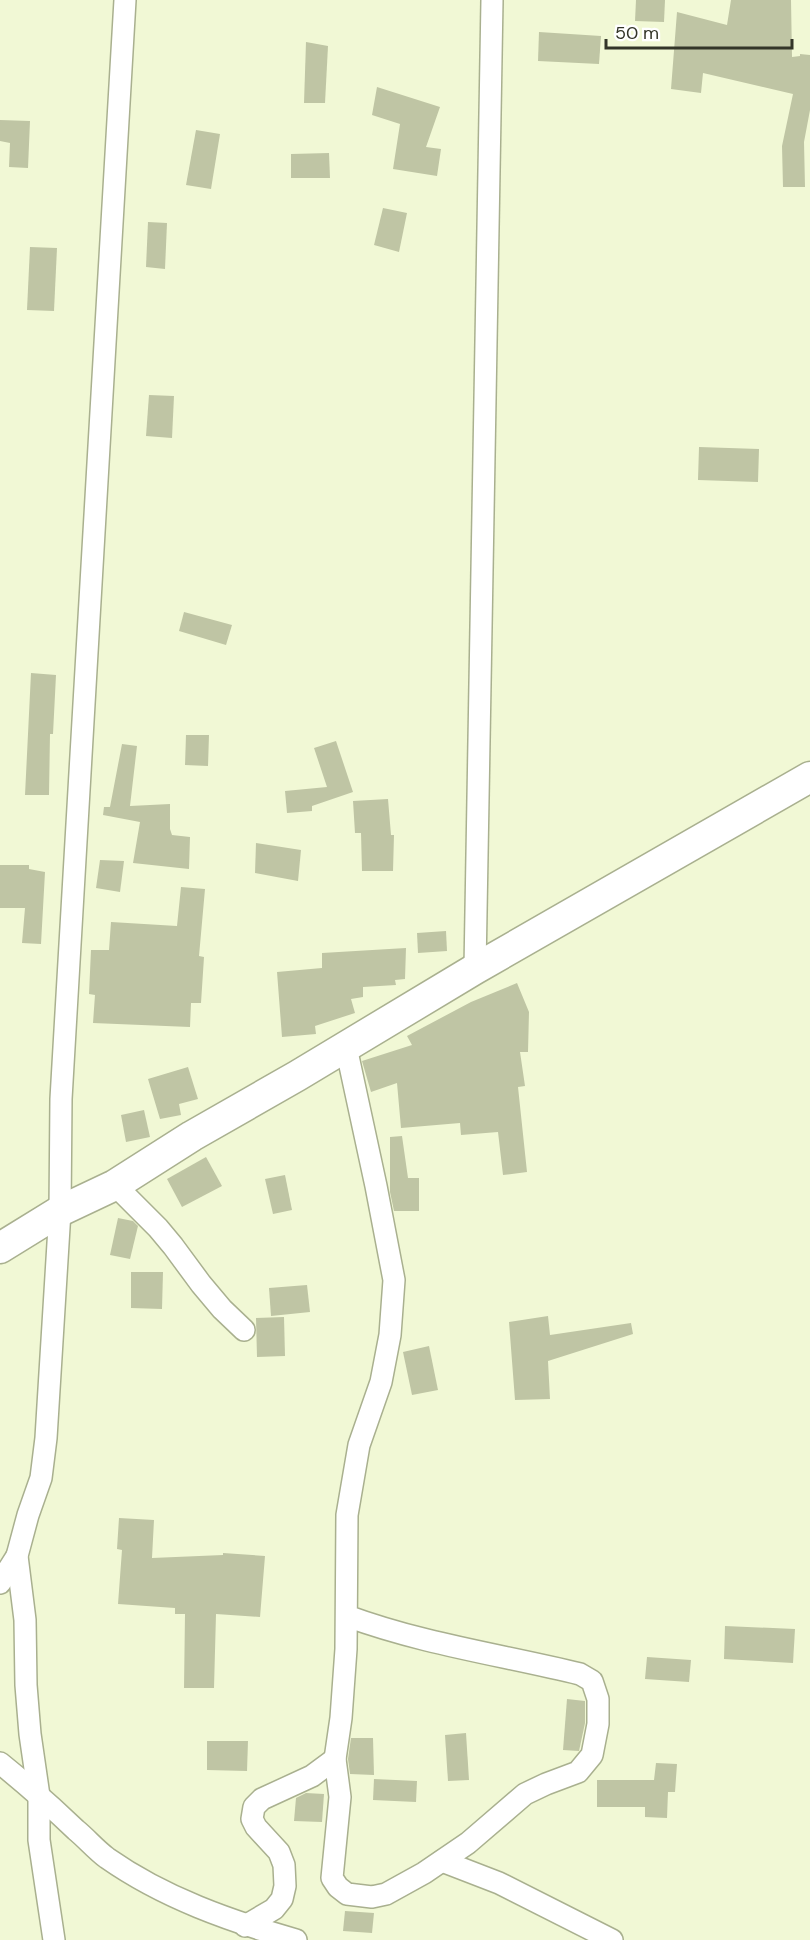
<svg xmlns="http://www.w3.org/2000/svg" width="810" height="1940" font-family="'DM Sans',sans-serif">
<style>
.building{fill:#bfc5a4}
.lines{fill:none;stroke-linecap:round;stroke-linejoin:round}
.street-casing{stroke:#a9b08f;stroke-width:24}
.secondary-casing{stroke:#a9b08f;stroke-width:33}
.street{stroke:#fff;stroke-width:21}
.secondary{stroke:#fff;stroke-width:30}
</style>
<rect width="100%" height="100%" fill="#f1f8d5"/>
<!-- building -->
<g class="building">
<path d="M636,0H665L664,22L635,21Z"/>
<path d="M731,0H791L792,57L800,56V54L810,55V110L804,142L805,187H783L782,146L793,94L703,73L701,93L671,89L677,12L727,25Z"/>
<path d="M539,32L601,36L599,64L538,61Z"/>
<path d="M306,42L328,46L325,103H304Z"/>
<path d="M377,87L440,107L426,147L441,149L437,176L393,169L400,124L372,115Z"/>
<path d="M0,120L30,121L28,168L9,167L10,143L0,141Z"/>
<path d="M196,130L220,134L211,189L186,185Z"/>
<path d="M329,153L330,178H291V154Z"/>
<path d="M383,208L407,213L399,252L374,245Z"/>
<path d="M148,222L167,223L165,269L146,267Z"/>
<path d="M30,247L57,248L54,311L27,310Z"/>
<path d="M149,395L174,396L172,438L146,436Z"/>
<path d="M699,447L759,449L758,482L698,480Z"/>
<path d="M184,612L232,625L226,645L179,631Z"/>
<path d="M31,673L56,675L53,734H50L49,795H25Z"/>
<path d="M186,735H209L208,766L185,765Z"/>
<path d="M336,741L353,792L312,806V811L287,813L285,791L327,787L314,748Z"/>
<path d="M122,744L137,746L130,806L170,804V829L172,835L190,837L189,869L133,863L140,822L103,815L104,807H110Z"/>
<path d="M388,799L391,835H394L393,871H362L361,833H355L353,801Z"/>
<path d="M256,843L301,850L298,881L255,873Z"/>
<path d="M100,860L124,861L120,892L96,888Z"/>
<path d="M0,865H29V869L45,872L41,944L22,943L25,908H0Z"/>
<path d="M181,887L205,889L199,956L204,957L201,1003H191L190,1027L93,1023L95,995L89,994L91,950H109L111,922L177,926Z"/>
<path d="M446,931L447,951L418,953L417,933Z"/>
<path d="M406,948L405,979L395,980L396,985L363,987V997L351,999L355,1013L315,1026L316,1034L282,1037L277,972L322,968V953Z"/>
<path d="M517,983L529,1012L528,1052H520L525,1086L518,1087L527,1172L503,1175L498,1132L461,1135L460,1123L401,1128L397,1083L371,1092L362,1061L412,1045L407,1036L471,1002Z"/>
<path d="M188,1067L198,1099L179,1104L181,1115L160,1119L148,1079Z"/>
<path d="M144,1110L150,1137L126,1142L121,1115Z"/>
<path d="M402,1136L408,1178H419V1211H394L390,1192V1137Z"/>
<path d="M206,1157L222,1186L182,1207L167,1179Z"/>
<path d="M285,1175L292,1210L273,1214L265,1179Z"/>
<path d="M118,1218L133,1221L138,1226L130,1259L110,1255Z"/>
<path d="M131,1272H163L162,1309L131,1308Z"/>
<path d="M307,1285L310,1312L271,1316L269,1288Z"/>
<path d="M548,1316L550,1335L631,1323L633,1334L548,1361L550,1399L515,1400L509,1322Z"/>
<path d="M284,1317L285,1356L257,1357L256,1318Z"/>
<path d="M429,1346L438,1390L412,1395L403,1352Z"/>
<path d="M119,1518L154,1520L152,1558L223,1555V1553L265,1556L260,1617L216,1614L214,1688H184L185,1614H175V1608L118,1604L122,1550L117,1549Z"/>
<path d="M725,1626L795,1629L793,1663L724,1659Z"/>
<path d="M647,1657L691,1660L689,1682L645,1679Z"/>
<path d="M567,1699L585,1701V1723L579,1751L563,1750Z"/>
<path d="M466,1733L469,1780L448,1781L445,1735Z"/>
<path d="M351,1738H373L374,1775L350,1774L348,1759Z"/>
<path d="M207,1741H248L247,1771L207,1770Z"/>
<path d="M656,1763L677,1764L675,1792H668L667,1818L645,1817V1807H597V1780H654Z"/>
<path d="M374,1779L417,1781L416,1802L373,1800Z"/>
<path d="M306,1793L324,1794L322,1822L294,1821L296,1798Z"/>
<path d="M345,1911L374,1913L372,1933L343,1931Z"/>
</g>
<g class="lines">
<!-- street casing -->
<g class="street-casing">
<g id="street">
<path d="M475,969L492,0"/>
<path d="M346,1047L376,1186L394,1280L390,1335L381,1382L359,1445L347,1515L346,1649L341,1718L335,1759L340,1797L332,1878L338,1887L347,1894L372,1897L386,1894L424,1873L468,1843L525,1794L546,1784L578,1772L592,1755L598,1724V1699L592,1681L580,1674C502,1655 423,1644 347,1616"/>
<path d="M115,1185L158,1228L173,1246L201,1284L222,1309L244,1330"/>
<path d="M0,1583L17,1556"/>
<path d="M0,1763C26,1784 52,1807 76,1830C87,1839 95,1849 107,1858C164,1898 230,1921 296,1940"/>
<path d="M442,1861L499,1883L612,1940"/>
<path d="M245,1926L274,1909L282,1899L285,1886L284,1865L279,1852L256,1827L252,1819L254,1807L262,1799L312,1776L335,1759"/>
<path d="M54,1940L39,1840V1796L30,1734L26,1685L25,1620L17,1556L28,1515L41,1478L46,1438L60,1211L61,1099L125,0"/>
</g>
</g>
<!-- secondary casing -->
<g class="secondary-casing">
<path id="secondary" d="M0,1248L60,1211L115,1185L192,1136L297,1076L475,969L810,777"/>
</g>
<!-- street -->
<use href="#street" class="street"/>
<!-- secondary -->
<use href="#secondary" class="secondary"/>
</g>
<!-- scale -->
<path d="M606 39v9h186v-9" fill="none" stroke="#333528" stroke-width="3"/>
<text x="615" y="39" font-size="18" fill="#333528" stroke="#ffffff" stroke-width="4.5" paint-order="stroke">50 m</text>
</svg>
